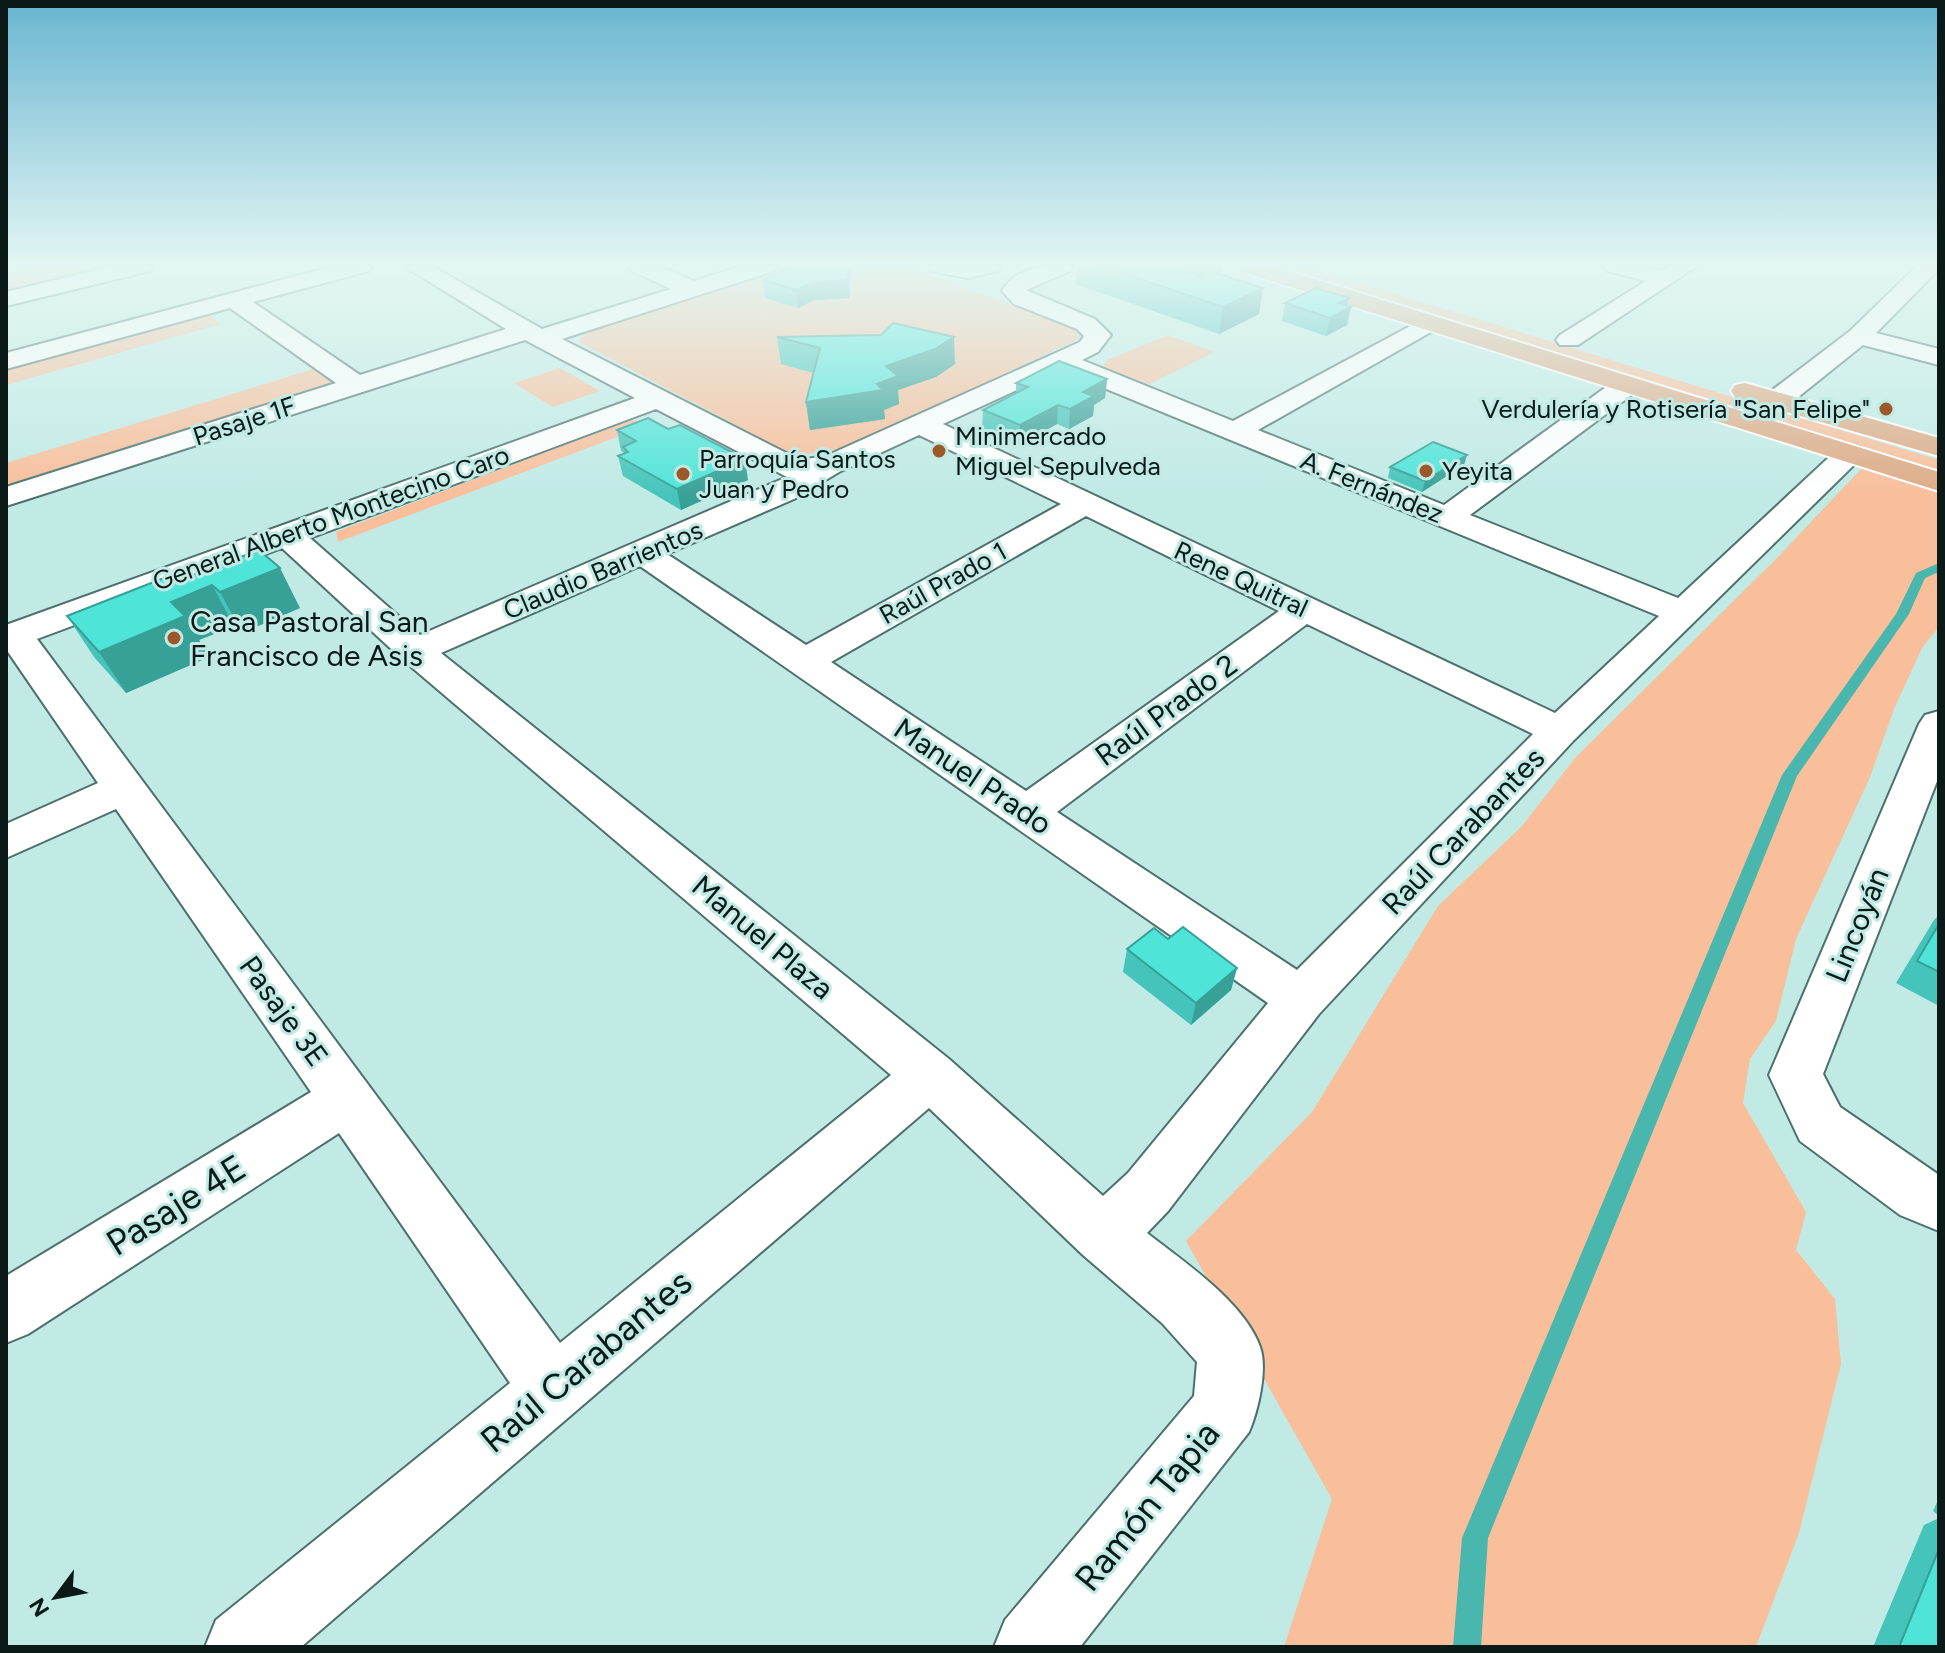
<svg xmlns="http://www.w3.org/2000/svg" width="1945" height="1653" font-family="Figtree,sans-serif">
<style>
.green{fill:#f9be9a}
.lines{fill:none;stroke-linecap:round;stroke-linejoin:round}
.stream{fill:#49b7ae;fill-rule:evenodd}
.minor-casing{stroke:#4c716d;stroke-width:4}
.major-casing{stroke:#fff;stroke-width:4}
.minor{fill:#fff;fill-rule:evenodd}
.major{fill:#deaa85;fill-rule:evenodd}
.wall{fill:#44c4ba}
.shaded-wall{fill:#37a097}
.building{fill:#4fe4d8;stroke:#37a097;stroke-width:2}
.poi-dot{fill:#9b5828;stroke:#c1eae5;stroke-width:3}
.labels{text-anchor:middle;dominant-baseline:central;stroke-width:6;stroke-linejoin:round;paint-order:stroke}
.far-poi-label{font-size:26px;fill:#0b1a19;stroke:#c1eae5;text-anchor:start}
.far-street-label{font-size:26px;fill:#0b1a19;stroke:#c1eae5}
.poi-label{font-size:30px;fill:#0b1a19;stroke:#c1eae5;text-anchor:start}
.street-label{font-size:30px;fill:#0b1a19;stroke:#c1eae5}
.near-street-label{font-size:36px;fill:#0b1a19;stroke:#c1eae5}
</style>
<rect width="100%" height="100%" fill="#c1eae5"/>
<!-- green -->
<g class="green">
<path d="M34,266H113L6,292V273Z"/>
<path d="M787,266H908L1079,330L1081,338L844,448L795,456L579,342L587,331Z"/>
<path d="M1272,266H1304L1939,460V474Z"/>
<path d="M204,310L221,324L6,385V364Z"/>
<path d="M1168,335L1215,352L1149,384L1103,367L1107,360Z"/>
<path d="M317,368L335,381L10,485L6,480V463Z"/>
<path d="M560,368L600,391L553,407L514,383Z"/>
<path d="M630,420L654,423L338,542L336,532Z"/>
<path d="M1862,468L1939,492V627L1922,648L1894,709L1870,777L1796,939L1776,1021L1750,1059L1743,1103L1806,1212L1796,1250L1835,1299L1841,1364L1799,1533L1756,1647H1284L1332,1499L1186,1241L1312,1112L1438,906L1522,826L1576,757L1777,558Z"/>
</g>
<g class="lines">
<!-- stream -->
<path class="stream" d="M1939,563V572L1925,578L1909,614L1797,776L1488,1538L1481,1647H1453L1462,1538L1782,775L1896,614L1916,573Z"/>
<!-- minor casing -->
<g class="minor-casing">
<g id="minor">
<path d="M113,266H153L150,271L6,306V292Z"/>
<path d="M334,266H372L369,271L253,302L360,375L506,329L404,266H432L542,329L671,289L632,271L629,266H659L694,281L742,266H777L774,271L562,339L800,460L826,456L1080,342L1084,336L1077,329L1014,304L1002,291C1017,265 1046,266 1073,266L1070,271L1026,290L1095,319L1111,335L1098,352L1082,360L1233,421L1429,316L1438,318L1441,323L1438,328L1258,430L1444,505L1617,379H1637L1641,385L1637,391L1470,515L1678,598L1839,448L1850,445L1861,448L1865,454L1574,740L1319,1014L1168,1211L1147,1233C1183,1261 1245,1303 1260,1347C1268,1369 1258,1411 1249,1432L1080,1647H994L1005,1620L1194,1396L1197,1362L1162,1323L1083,1255L929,1108L301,1647H205L216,1620L510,1383L339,1133L28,1334L6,1343V1276L311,1092L116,809L6,858V824L98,783L6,649V625L635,398L525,340L6,506V487L336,383L230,308L6,369V353ZM1060,370L1659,616L1555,713L943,424ZM656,409L787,477L420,635L310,538ZM919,435L1061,504L806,645L667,554L794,499L839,472ZM1086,516L1279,611L1026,791L831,662ZM282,548L402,659L891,1075L560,1343L37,639ZM640,566L1268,1003L1128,1173L1103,1196L949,1059L441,653ZM1307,624L1533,734L1297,970L1057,812Z"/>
<path d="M928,266H1001L998,271L968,278L931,271Z"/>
<path d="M1604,266H1642L1662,271L1670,266H1697L1578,345H1560L1556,340L1560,335L1646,281L1607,271Z"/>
<path d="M1917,266H1939V269L1876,333L1939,349V365L1863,345L1787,406L1777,408L1767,406L1763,400L1767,394L1850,331Z"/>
<path d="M1939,711V776L1823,1074L1840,1107L1939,1175V1231L1900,1215L1800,1141L1769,1075L1919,724L1925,715Z"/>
</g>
</g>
<!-- major casing -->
<g class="major-casing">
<g id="major">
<path d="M1237,266H1272L1939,472V491L1240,271Z"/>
<path d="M1745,383L1939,438V456L1735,397L1731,391L1735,385Z"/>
</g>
</g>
<!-- minor -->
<use href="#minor" class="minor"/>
<!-- major -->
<use href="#major" class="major"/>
</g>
<!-- wall -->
<g class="wall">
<path d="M777,266H851L849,298L814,300L798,308L765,298L763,280L778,273Z"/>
<path d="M1077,266H1222L1220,274L1263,288L1259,314L1219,334L1076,284Z"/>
<path d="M1285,303L1347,306L1351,307L1347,325L1326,336L1282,321Z"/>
<path d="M881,335L955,364L936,377L898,390L899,404L884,410L885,419L810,430L806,402L813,373L781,364L777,337Z"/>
<path d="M1107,379L1105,398L1094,405L1093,416L1069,429L1057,424L1019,445L982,430L983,410L1016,394V383Z"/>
<path d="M617,430L748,480L681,510L623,476L618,456L625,453L621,451Z"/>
<path d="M1464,465L1422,492L1388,478L1390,467Z"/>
<path d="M193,575L300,608L242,633L234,626L199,640L209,657L126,693L94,657L67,616Z"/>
<path d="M1939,915V1006L1896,983L1934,920Z"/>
<path d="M1168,939L1237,968L1231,990L1191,1025L1123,972L1127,949Z"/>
<path d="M1939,1498V1516L1933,1511Z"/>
<path d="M1939,1518V1647H1873L1924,1525Z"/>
</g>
<!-- shaded-wall -->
<g class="shaded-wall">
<path d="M849,266H851L849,298L814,300L798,308L796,290Z"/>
<path d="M1197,266H1222L1220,280L1186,295L1185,271Z"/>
<path d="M1263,288L1259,314L1219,334L1223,307Z"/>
<path d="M1349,298L1346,309L1351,307L1347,325L1326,336L1330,318L1339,303Z"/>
<path d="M954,337L955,364L936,377L898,390L899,404L884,410L885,419L810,430L806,402L877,384L886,366Z"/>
<path d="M1107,379L1105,398L1094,405L1093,416L1069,429L1070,409L1083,392Z"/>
<path d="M1058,405L1057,424L1019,445L1020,425Z"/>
<path d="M1467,455L1464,465L1422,492L1425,481Z"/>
<path d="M745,459L748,480L681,510L677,489Z"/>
<path d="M280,568L300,608L242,633L220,592Z"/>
<path d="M212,585L234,626L199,640L209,657L126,693L99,652L171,602Z"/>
<path d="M1237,968L1231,990L1191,1025L1196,1003Z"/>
</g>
<!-- building -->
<g class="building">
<path d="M787,266H849L848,280L812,283L796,290L763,280L790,268Z"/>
<path d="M1101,266H1197L1185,271L1199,276L1210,271L1263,288L1223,307Z"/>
<path d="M1316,288L1349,298L1339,303L1351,307L1330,318L1285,303Z"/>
<path d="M893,323L954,337L935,349L886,366L898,376L877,384L883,390L806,402L820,348L777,337L881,335Z"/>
<path d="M1059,361L1107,379L1083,392L1094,396L1070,409L1058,405L1020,425L983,410L1028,387L1016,383Z"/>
<path d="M648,418L668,429L680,425L745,459L677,489L618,456L628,452L623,447L636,441L617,430Z"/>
<path d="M1433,442L1467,455L1425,481L1390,467Z"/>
<path d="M259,550L280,568L220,592L212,585L171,602L185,616L99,652L67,616L187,569L193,575Z"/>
<path d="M1939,924V972L1917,961Z"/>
<path d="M1183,927L1237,968L1196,1003L1127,949L1154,928L1168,939Z"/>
<path d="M1939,1549V1647H1899Z"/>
</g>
<!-- sky -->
<linearGradient id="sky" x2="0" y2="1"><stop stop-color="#68b5d1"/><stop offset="0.53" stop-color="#e3f6f3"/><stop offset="1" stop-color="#e3f6f3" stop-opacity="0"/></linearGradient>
<rect width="1945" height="498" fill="url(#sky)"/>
<!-- markers -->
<g class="poi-dot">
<circle cx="1886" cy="409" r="8"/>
<circle cx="939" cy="451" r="8"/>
<circle cx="1426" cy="471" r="8"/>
<circle cx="683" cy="474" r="8"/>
<circle cx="174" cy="638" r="8"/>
</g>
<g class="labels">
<!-- far-poi labels -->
<g class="far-poi-label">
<text x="1870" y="409" text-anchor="end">Verdulería y Rotisería "San Felipe"</text>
<text x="955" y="436">Minimercado<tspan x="955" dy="30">Miguel Sepulveda</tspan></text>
<text x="699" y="459">Parroquía Santos<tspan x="699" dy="30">Juan y Pedro</tspan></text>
<text x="1442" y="471">Yeyita</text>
</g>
<!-- far-street labels -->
<g class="far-street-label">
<text transform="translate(244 421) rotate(-18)">Pasaje 1F</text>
<text transform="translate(1372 487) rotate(22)">A. Fernández</text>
<text transform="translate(331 518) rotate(-20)">General Alberto Montecino Caro</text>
<text transform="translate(603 570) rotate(-23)">Claudio Barrientos</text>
<text transform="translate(1241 579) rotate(25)">Rene Quitral</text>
<text transform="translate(943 583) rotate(-29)">Raúl Prado 1</text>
</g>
<!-- poi labels -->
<g class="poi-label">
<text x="190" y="621">Casa Pastoral San<tspan x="190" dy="34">Francisco de Asis</tspan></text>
</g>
<!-- street labels -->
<g class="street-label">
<text transform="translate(1166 710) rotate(-36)">Raúl Prado 2</text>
<text transform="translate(973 776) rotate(34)">Manuel Prado</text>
<text transform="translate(1463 831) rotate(-46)">Raúl Carabantes</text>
<text transform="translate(1857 925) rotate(-68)">Lincoyán</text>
<text transform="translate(763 937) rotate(40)">Manuel Plaza</text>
<text transform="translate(284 1011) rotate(54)">Pasaje 3E</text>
</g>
<!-- near-street labels -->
<g class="near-street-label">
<text transform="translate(176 1205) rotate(-32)">Pasaje 4E</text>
<text transform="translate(586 1361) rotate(-40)">Raúl Carabantes</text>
<text transform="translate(1147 1506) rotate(-51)">Ramón Tapia</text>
</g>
</g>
<!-- border -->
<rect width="1945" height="1653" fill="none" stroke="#0b1a19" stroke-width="16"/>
<!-- north arrow -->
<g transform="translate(56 1597) rotate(238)" stroke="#c1eae5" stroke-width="6" paint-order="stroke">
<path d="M0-6L14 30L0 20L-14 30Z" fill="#0b1a19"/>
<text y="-12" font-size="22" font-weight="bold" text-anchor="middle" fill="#0b1a19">N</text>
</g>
</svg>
